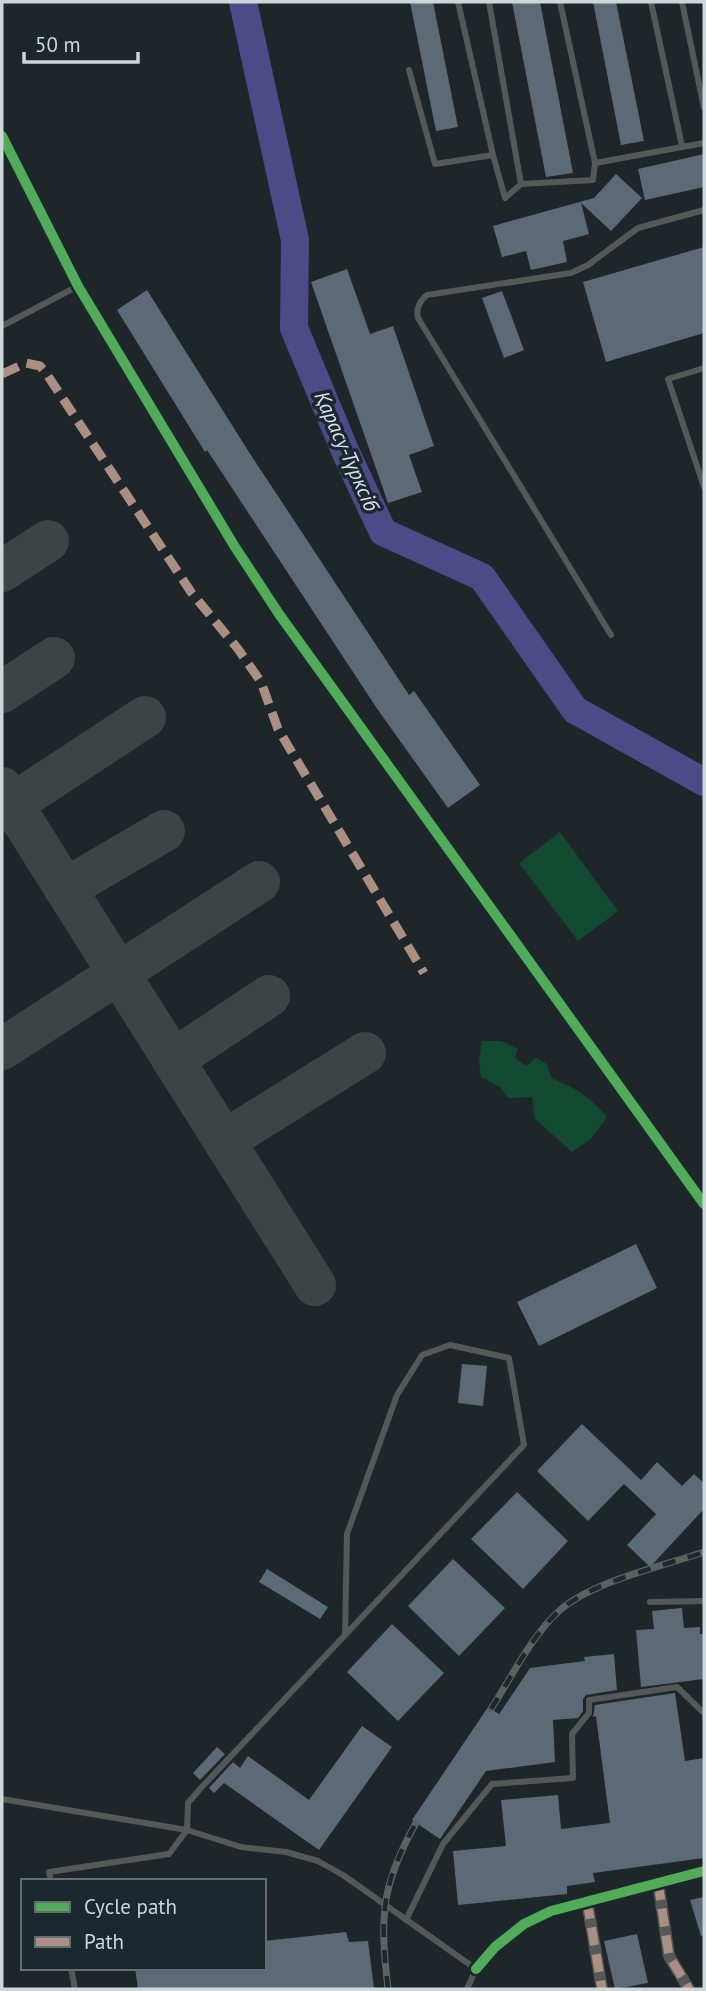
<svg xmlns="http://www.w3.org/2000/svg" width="706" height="1991" font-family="'PT Sans',sans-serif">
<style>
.green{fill:#124931}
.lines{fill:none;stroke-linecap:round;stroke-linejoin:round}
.river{stroke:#4e4a88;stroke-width:28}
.taxiway{stroke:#3e4445;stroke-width:42}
.building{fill:#5c6976}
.lane{stroke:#555858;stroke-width:6}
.street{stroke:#555858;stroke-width:12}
.rail-casing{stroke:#5c6161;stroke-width:7}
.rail{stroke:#1b282d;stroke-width:4.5;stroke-dasharray:13;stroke-linecap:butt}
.quiet{stroke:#ac8f84;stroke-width:9;stroke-dasharray:18 9;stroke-linecap:butt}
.cycleway-casing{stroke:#1b282d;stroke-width:15}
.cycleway{stroke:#51ab58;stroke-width:10}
.labels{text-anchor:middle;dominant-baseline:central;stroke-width:7;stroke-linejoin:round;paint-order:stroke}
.water-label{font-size:21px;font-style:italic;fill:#dfe0f4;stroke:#1b282d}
</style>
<rect width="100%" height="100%" fill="#1f2629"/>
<!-- green -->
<g class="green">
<path d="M560,832L618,911L578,941L519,863Z"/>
<path d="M482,1041H501L518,1049L515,1058L526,1066L536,1058L547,1064L551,1078C576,1088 589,1096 607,1117L592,1138L572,1152L535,1119L532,1097L508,1098L501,1088L481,1077L479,1062Z"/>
</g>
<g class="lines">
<!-- river -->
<path class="river" d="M243,2L295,240L294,328L346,453L383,532L482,577L575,710L704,782"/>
<!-- taxiway -->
<g class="taxiway">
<path d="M2,571L48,541"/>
<path d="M2,692L54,658"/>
<path d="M2,788L315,1285"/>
<path d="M2,811L145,717"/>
<path d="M65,889L164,831"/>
<path d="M2,1049L259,882"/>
<path d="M173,1060L269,996"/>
<path d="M224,1141L365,1053"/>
</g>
</g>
<!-- building -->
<g class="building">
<path d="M410,2H433L458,127L436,131Z"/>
<path d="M512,2H540L573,173L546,177Z"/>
<path d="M593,2H616L644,141L621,145Z"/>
<path d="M704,154V187L645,200L638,169Z"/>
<path d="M616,174L642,198L611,231L581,203L589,234L563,241L567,262L531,270L526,251L502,257L493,226L594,198Z"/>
<path d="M704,247V333L606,362L583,282Z"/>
<path d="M347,269L370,334L393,326L434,446L409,455L422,492L388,503L311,282Z"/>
<path d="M147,290L247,449L409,695L414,691L480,785L448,808L378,710L207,450L205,452L117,310Z"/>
<path d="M502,291L524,350L504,358L482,298Z"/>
<path d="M636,1244L657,1288L539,1346L517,1302Z"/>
<path d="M462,1364L487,1366L483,1406L458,1403Z"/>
<path d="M582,1424L641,1480L657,1462L682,1486L694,1474L704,1483V1509L650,1567L627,1545L656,1514L624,1484L588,1521L537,1471Z"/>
<path d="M517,1492L568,1541L523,1589L471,1539Z"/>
<path d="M453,1559L505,1608L459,1656L408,1606Z"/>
<path d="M267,1569L328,1607L320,1619L259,1582Z"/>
<path d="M682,1608L684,1628L700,1627V1634H704V1679L641,1687L636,1630L654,1629L652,1611Z"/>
<path d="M392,1624L444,1673L398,1721L347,1672Z"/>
<path d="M614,1654L617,1690L586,1695L583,1699V1711L578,1718L553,1720L555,1762L486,1771L440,1839L412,1820L488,1707L499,1714L530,1668L585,1661L584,1657Z"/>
<path d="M675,1693L685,1761L704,1758V1858L593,1873L595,1882L567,1886V1894L458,1905L453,1851L506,1846L501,1800L558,1795L561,1829L610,1823L596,1716L593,1717L595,1705Z"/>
<path d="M362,1726L392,1747L319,1850L224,1783L214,1793L209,1788L233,1762L240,1768L248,1756L309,1800Z"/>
<path d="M217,1747L225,1754L200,1780L193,1773Z"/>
<path d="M704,1897V1935L701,1936L690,1900Z"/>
<path d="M346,1932L349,1942L368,1941L374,1989H138L135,1968H264V1941Z"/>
<path d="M637,1934L648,1983L615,1989L604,1941Z"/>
</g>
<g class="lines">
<!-- lane -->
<g class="lane">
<path d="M458,2L493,155"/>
<path d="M489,2L521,184"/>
<path d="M560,2L595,163"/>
<path d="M651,2L682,146"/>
<path d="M682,2L704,108"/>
<path d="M409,70L435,164L493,155L505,198L521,184L593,180L595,163L704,143"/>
<path d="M2,326L78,286"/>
<path d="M704,368L668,379L704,487"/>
<path d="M611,635L418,318C416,308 419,302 427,295L571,273L588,265L638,228L704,210"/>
<path d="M650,1602L704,1601"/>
<path d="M2,1799L187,1830L188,1803L200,1789L524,1445L509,1358L450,1345L422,1355L397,1395L347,1534L345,1635"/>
<path d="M51,1881L49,1872L169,1854L187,1830L241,1847L286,1852L318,1861L343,1875L476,1969L467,1989"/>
<path d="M406,1920L443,1844L492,1784L573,1778L572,1734L589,1713V1700L677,1687L704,1713"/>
<path d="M71,1968L75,1989"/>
</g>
<!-- street -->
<g class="street">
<path d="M2,136L78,286L235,547L279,614L704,1204"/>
<path d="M658,1882L669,1956L689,1989"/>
<path d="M587,1901L602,1989"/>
<path d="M476,1969L495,1947L524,1924L551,1911L704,1871"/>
</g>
<!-- rail casing -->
<g class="rail-casing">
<g id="rail">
<path d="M491,1709C511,1678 532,1635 559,1611C591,1582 663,1566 704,1552"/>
<path d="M388,1989C380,1918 380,1887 416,1823"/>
</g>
</g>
<!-- rail -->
<use href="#rail" class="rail"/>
<!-- quiet -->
<g class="quiet">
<path d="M2,374L26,363L40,366L46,373L191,592L238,649L261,682L278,729L424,973"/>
<path d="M658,1882L669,1956L689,1989"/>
<path d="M587,1901L602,1989"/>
</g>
<!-- cycleway casing -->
<g class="cycleway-casing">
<g id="cycleway">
<path d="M2,136L78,286L235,547L279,614L704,1204"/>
<path d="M476,1969L495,1947L524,1924L551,1911L704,1871"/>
</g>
</g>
<!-- cycleway -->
<use href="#cycleway" class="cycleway"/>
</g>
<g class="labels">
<!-- water labels -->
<g class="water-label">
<text transform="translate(347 451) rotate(66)">Қарасу-Түрксіб</text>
</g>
</g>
<!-- border -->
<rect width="706" height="1991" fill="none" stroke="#cdd6d9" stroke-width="7"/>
<!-- legend -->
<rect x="21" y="1879" width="245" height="91" fill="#1b282d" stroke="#626e72" stroke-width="2"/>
<rect x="35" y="1902" width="35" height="10" fill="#51ab58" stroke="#626e72" stroke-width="2"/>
<text x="84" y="1914" font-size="21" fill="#cdd6d9">Cycle path</text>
<rect x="35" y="1937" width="35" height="10" fill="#ac8f84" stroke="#626e72" stroke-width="2"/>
<text x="84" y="1949" font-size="21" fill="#cdd6d9">Path</text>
<!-- scale -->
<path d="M24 52v10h114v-10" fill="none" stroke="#cdd6d9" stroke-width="3.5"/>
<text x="35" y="52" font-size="21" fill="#cdd6d9" stroke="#1b282d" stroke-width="5" paint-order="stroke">50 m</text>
</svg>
